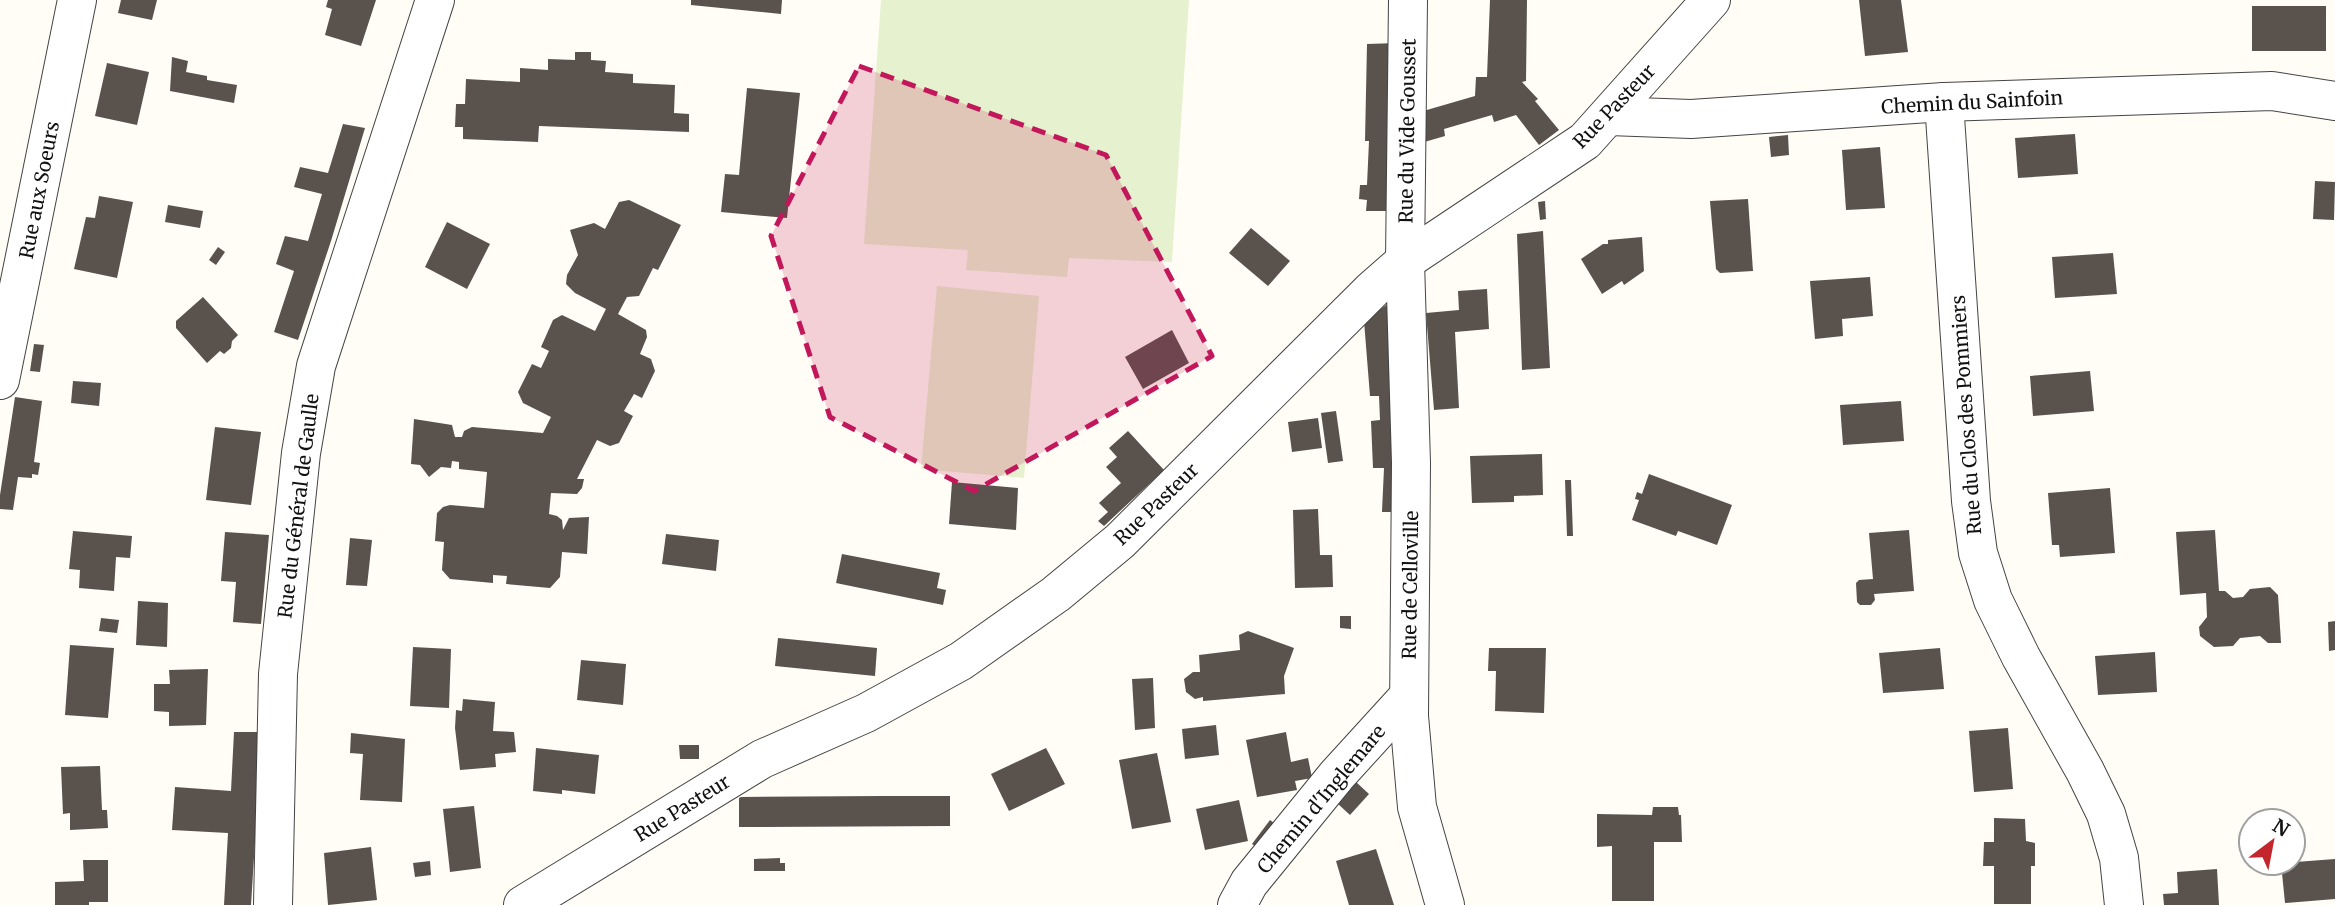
<svg xmlns="http://www.w3.org/2000/svg" width="2335" height="905" font-family="Merriweather,serif">
<style>
.pitch{fill:#e6f2cf}
.building{fill:#5a524d}
.lines{fill:none;stroke-linecap:round;stroke-linejoin:round}
.minor-casing{stroke:#444;stroke-width:40}
.minor{stroke:#fff;stroke-width:38}
.marked{fill:#c2185b;fill-opacity:0.2;stroke:#c2185b;stroke-width:5;stroke-dasharray:14 9;stroke-linejoin:round}
.labels{text-anchor:middle;dominant-baseline:central;stroke-width:7;stroke-linejoin:round;paint-order:stroke}
.street-label{font-size:19px;fill:#111;stroke:#fff}
</style>
<rect width="100%" height="100%" fill="#fffdf5"/>
<!-- pitch -->
<g class="pitch">
<path d="M881,0H1189L1172,262L1069,258L1067,277L966,270L968,250L864,244Z"/>
<path d="M937,286L1039,296L1024,478L921,469Z"/>
</g>
<!-- building -->
<g class="building">
<path d="M121,0H157L152,20L118,13Z"/>
<path d="M328,0H376L361,46L325,35L332,9L326,7Z"/>
<path d="M691,0H782L781,14L691,5Z"/>
<path d="M1490,0H1527L1526,81L1522,82L1538,99L1535,101L1559,130L1539,145L1516,115L1494,122L1492,115L1444,129L1445,136L1421,143L1413,114L1475,96L1476,77H1487Z"/>
<path d="M1859,0H1901L1908,52L1865,56Z"/>
<rect x="2252" y="6" width="74" height="45"/>
<path d="M1397,43L1395,211H1366L1367,200L1359,199L1360,185H1367L1369,141H1365L1367,44Z"/>
<path d="M575,52H591V60L606,61L605,72L633,74V83L675,85L674,113L689,114V132L539,126L538,142L463,139V127H455L456,104H465L466,79L520,82V68L548,70V59L575,60Z"/>
<path d="M172,57L188,61L186,72L207,76V80L237,85L234,103L170,91Z"/>
<path d="M107,63L149,72L137,125L95,116Z"/>
<path d="M747,88L800,93L787,218L721,212L725,174L739,175Z"/>
<path d="M343,124L365,128L331,241L298,340L274,332L294,271L276,264L285,236L308,241L322,194L294,187L300,167L328,173Z"/>
<path d="M2075,134L2078,174L2018,178L2015,138Z"/>
<path d="M1788,135L1789,155L1771,157L1769,137Z"/>
<path d="M1880,147L1885,208L1846,210L1842,150Z"/>
<path d="M2315,181L2335,182L2334,220L2313,219Z"/>
<path d="M99,196L133,202L117,278L74,269L86,217L95,218Z"/>
<path d="M1748,199L1753,271L1720,273L1716,269L1710,201Z"/>
<path d="M629,200L681,225L658,270L653,268L639,296L627,297L618,314L646,330L647,337L640,354L651,359L655,371L642,398L634,394L624,411L633,416L619,443L610,446L597,440L577,479H584L582,488L577,494L551,493L549,514L557,516L562,520L563,530L569,518L589,517L587,554L562,552L560,577L550,588L506,584L507,576L493,575V583L450,579L442,570L444,542L435,541L437,513L443,507L450,505L484,508L487,472L459,469V462L452,461L451,468L441,467L429,477L420,465L411,464L414,419L452,425L455,437H462L464,431L472,427L543,433L551,417L523,403L518,392L532,364L541,368L549,351L541,347L553,320L562,315L595,331L606,309L575,293L566,284L567,275L578,255L570,230L594,223L605,229L619,202Z"/>
<path d="M1545,201L1546,219L1540,220L1538,202Z"/>
<path d="M168,205L203,211L200,228L165,222Z"/>
<path d="M447,222L490,244L467,289L425,267Z"/>
<path d="M1251,228L1290,261L1268,286L1229,253Z"/>
<path d="M1543,231L1550,368L1522,370L1517,234Z"/>
<path d="M1642,237L1644,271L1624,285L1622,281L1602,294L1581,259L1603,244H1608V240Z"/>
<path d="M218,247L225,252L216,265L209,260Z"/>
<path d="M2113,253L2117,294L2055,298L2052,257Z"/>
<path d="M1870,277L1873,316L1842,319L1843,336L1815,339L1810,281Z"/>
<path d="M1487,289L1489,329L1455,332L1459,408L1434,410L1426,313L1459,310L1458,291Z"/>
<path d="M203,297L238,335L232,341L231,348L224,354L220,351L207,363L176,328V321Z"/>
<path d="M1389,303L1394,460L1392,512H1382L1384,468H1373L1371,421L1380,420L1379,396H1370L1364,321Z"/>
<path d="M1172,330L1189,363L1143,389L1125,357Z"/>
<path d="M34,344L44,345L40,372L30,371Z"/>
<path d="M2090,371L2094,411L2033,416L2030,376Z"/>
<path d="M73,381L101,383L99,406L71,403Z"/>
<path d="M15,397L42,401L34,462L40,463L38,475L32,474V478L18,477L13,510L0,509V495Z"/>
<path d="M1901,401L1904,441L1843,445L1840,405Z"/>
<path d="M1336,411L1343,461L1328,463L1321,413Z"/>
<path d="M1318,418L1322,448L1292,452L1288,422Z"/>
<path d="M215,427L261,432L251,505L206,500Z"/>
<path d="M1128,431L1164,470L1104,526L1098,521L1108,512L1099,503L1121,483L1106,467L1117,457L1109,448Z"/>
<path d="M1542,454L1543,495L1514,496V502L1472,503L1470,456Z"/>
<path d="M1649,474L1732,505L1717,545L1678,531L1676,536L1632,520L1639,500L1635,499L1637,492L1642,494Z"/>
<path d="M1565,480H1571L1573,536H1567Z"/>
<path d="M952,482L1018,488L1016,530L949,524Z"/>
<path d="M2110,488L2115,553L2060,557L2059,545H2052L2048,493Z"/>
<path d="M1318,509L1320,555H1332L1333,587L1295,588L1293,510Z"/>
<path d="M1909,530L1914,591L1874,594L1875,600L1871,605H1860L1857,602L1856,583L1859,580L1873,579L1869,533Z"/>
<path d="M2215,530L2219,591H2225L2233,598L2243,597L2250,589L2270,587L2278,595L2281,643H2268L2260,636L2240,638L2233,646L2214,647L2200,636L2199,627L2207,617L2206,593L2180,595L2176,532Z"/>
<path d="M73,531L132,536L130,558L116,557L114,591L79,588L80,570L69,569Z"/>
<path d="M225,532L269,535L261,624L233,622L236,582L221,581Z"/>
<path d="M666,534L719,540L716,571L662,564Z"/>
<path d="M350,538L372,540L367,586L346,585Z"/>
<path d="M842,554L940,573L937,588L946,590L943,605L836,583Z"/>
<path d="M138,601L168,603L167,647L136,645Z"/>
<path d="M1340,616H1351V629L1340,628Z"/>
<path d="M101,618L119,620L117,633L99,631Z"/>
<path d="M2335,621V650L2329,651L2328,622Z"/>
<path d="M1248,631L1294,648L1284,676L1285,694L1203,701V697L1195,699L1186,692L1184,679L1193,672H1200L1199,655L1240,650L1239,635Z"/>
<path d="M778,638L877,648L875,676L775,666Z"/>
<path d="M70,645L114,648L108,718L65,715Z"/>
<path d="M413,647L451,649L449,708L410,706Z"/>
<path d="M1489,648H1546L1544,713L1495,711L1496,671H1488Z"/>
<path d="M1940,648L1944,689L1883,693L1879,653Z"/>
<path d="M2155,652L2157,692L2098,695L2095,656Z"/>
<path d="M581,660L626,664L623,705L577,700Z"/>
<path d="M208,669L206,725L169,726V712L154,711V684H170L169,670Z"/>
<path d="M1153,678L1155,728L1135,730L1132,679Z"/>
<path d="M463,699L495,702L493,731L514,732L516,752L495,754L496,767L460,770L455,728L456,710L462,711Z"/>
<path d="M1216,725L1219,755L1185,759L1182,729Z"/>
<path d="M2008,728L2013,789L1974,792L1969,731Z"/>
<path d="M234,732H258L257,809L251,905H224L228,833L172,830L175,787L231,791Z"/>
<path d="M1286,732L1291,762L1308,758L1312,778L1295,781L1297,790L1257,797L1246,740Z"/>
<path d="M351,733L405,739L402,802L360,800L363,754L350,753Z"/>
<path d="M679,745H699V759H680Z"/>
<path d="M536,748L599,755L595,794L562,790V794L533,791Z"/>
<path d="M1046,748L1065,784L1009,811L991,774Z"/>
<path d="M1157,753L1171,822L1132,829L1119,760Z"/>
<path d="M100,766L102,810H107L108,828L70,830V813L63,814L61,767Z"/>
<path d="M1356,782L1369,794L1350,815L1337,803Z"/>
<path d="M884,796H950V826L739,827V798L741,797Z"/>
<path d="M1239,800L1248,841L1205,850L1196,809Z"/>
<path d="M474,806L481,868L450,872L443,809Z"/>
<path d="M1653,807H1678L1679,815H1681L1682,842H1654V901H1612V846L1597,847V814L1652,815Z"/>
<path d="M1994,818L2025,819L2026,841L2035,843V866H2031V904H1994V866H1983L1984,842H1994Z"/>
<path d="M1270,820L1282,829L1264,853L1252,844Z"/>
<path d="M371,847L377,900L328,905L324,853Z"/>
<path d="M1376,849L1394,905H1349L1336,861Z"/>
<path d="M780,858V863H785V871H754V859Z"/>
<path d="M2335,859V899L2285,903L2281,863Z"/>
<path d="M83,860H108V902H89V905H55V882L84,881Z"/>
<path d="M430,861L431,875L415,877L413,863Z"/>
<path d="M2217,869L2219,905H2164L2163,894L2178,893L2177,872Z"/>
</g>
<g class="lines">
<!-- minor casing -->
<g class="minor-casing">
<g id="minor">
<path d="M1408,0L1405,261L1411,463L1409,716L1417,807L1445,905"/>
<path d="M1944,102L1971,501L1978,553L1993,600L2021,657L2085,771L2106,814L2119,858L2124,905"/>
<path d="M1609,116L1691,119L1944,102L2272,91L2335,101"/>
<path d="M0,380L77,0"/>
<path d="M273,905L278,674L301,453L316,366L435,0"/>
<path d="M523,905L762,759L866,713L961,661L1056,594L1120,541L1373,289L1405,261L1585,141L1711,0"/>
<path d="M1237,905L1249,883L1337,775L1409,696"/>
</g>
</g>
<!-- minor -->
<use href="#minor" class="minor"/>
</g>
<!-- marked area -->
<path class="marked" d="M859,66L1106,155L1212,356L974,491L830,417L771,236Z"/>
<g class="labels">
<!-- street labels -->
<g class="street-label">
<text transform="translate(1972 102) rotate(-3)">Chemin du Sainfoin</text>
<text transform="translate(1614 106) rotate(-46)">Rue Pasteur</text>
<text transform="translate(1407 131) rotate(-89)">Rue du Vide Gousset</text>
<text transform="translate(39 190) rotate(-79)">Rue aux Soeurs</text>
<text transform="translate(1966 415) rotate(-94)">Rue du Clos des Pommiers</text>
<text transform="translate(1156 504) rotate(-44)">Rue Pasteur</text>
<text transform="translate(298 506) rotate(-83)">Rue du Général de Gaulle</text>
<text transform="translate(1410 585) rotate(-89)">Rue de Celloville</text>
<text transform="translate(1321 799) rotate(-50)">Chemin d'Inglemare</text>
<text transform="translate(682 808) rotate(-32)">Rue Pasteur</text>
</g>
</g>
<!-- north arrow -->
<g transform="translate(2272 842) rotate(32)"><circle r="33" fill="#ffffff" stroke="#a0a0a0" stroke-width="2"/>
<path d="M0-5L12 26L0 18L-12 26Z" fill="#c4262e"/>
<text y="-10" font-size="19" font-weight="bold" text-anchor="middle" fill="#111111">N</text>
</g>
</svg>
